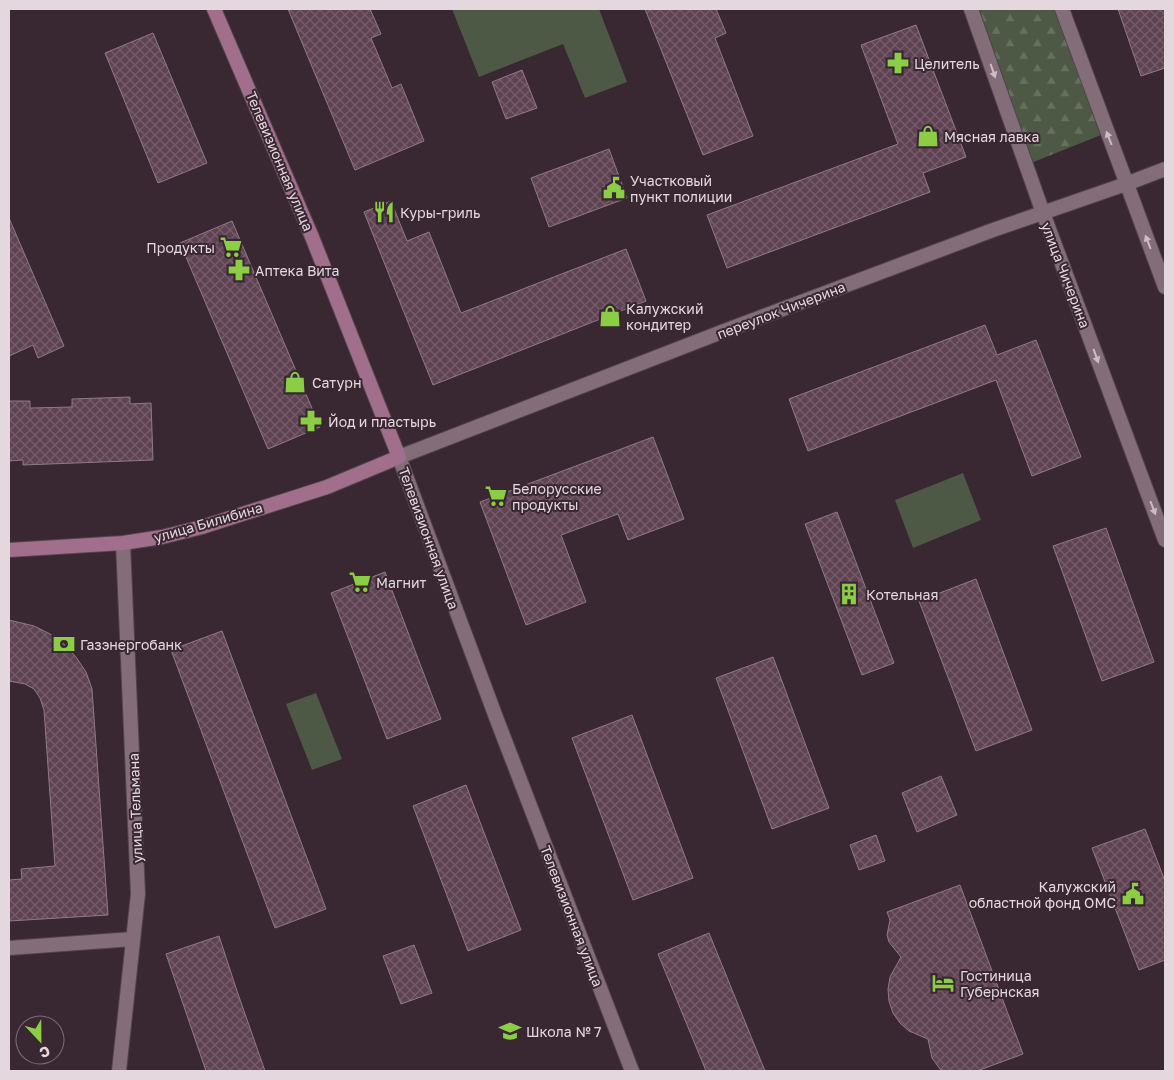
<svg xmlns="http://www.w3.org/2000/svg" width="1174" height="1080" font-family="'Golos Text',sans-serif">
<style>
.forest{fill:url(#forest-firs)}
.park{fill:#4d5944}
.building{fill:url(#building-cross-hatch);stroke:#907a86}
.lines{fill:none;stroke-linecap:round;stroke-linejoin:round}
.minor-casing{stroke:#53434c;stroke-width:16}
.tertiary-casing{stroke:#53434c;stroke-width:16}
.secondary-casing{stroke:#53434c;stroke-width:16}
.minor{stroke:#836d79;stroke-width:14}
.tertiary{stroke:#836d79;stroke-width:14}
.secondary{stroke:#a16e8c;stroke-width:14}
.oneway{fill:#ccbcc5}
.labels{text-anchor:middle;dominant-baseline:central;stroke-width:4;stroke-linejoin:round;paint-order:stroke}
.poi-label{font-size:14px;fill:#e4d7de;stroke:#392731;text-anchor:start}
.street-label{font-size:14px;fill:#e4d7de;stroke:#392731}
</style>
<defs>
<pattern id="forest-firs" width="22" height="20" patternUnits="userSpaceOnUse" patternTransform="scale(1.25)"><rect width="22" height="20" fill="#4d5944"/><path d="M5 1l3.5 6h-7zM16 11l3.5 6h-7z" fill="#66705f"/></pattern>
<pattern id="building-cross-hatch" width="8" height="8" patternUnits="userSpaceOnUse" patternTransform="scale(1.25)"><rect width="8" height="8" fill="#5f4353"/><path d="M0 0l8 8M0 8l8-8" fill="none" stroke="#765d6b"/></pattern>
</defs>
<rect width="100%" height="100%" fill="#392731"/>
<!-- forest -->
<path class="forest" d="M971,9H1062L1106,133L1026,165Z"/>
<!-- park -->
<g class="park">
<path d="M452,9H599L627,82L585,98L563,44L479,77Z"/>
<path d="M963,473L981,520L913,548L895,500Z"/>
<path d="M316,693L342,759L312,770L286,704Z"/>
</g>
<!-- building -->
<g class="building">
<path d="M288,9H370L381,34L371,38L392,88L401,84L424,141L355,170Z"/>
<path d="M645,9H716L726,33L715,38L753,136L703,155Z"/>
<path d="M1118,9H1165V68L1141,76Z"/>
<path d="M916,25L966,157L923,173L930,192L727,268L707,215L898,144L861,45Z"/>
<path d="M153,33L207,163L158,183L105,53Z"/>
<path d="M522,70L537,108L506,119L492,82Z"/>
<path d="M609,149L627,198L549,227L531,178Z"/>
<path d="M391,201L407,241L429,232L461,313L626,249L646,301L433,385L364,212Z"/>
<path d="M9,218L64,346L38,358L33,345L9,356Z"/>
<path d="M232,221L320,427L268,449L180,243Z"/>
<path d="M985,325L997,355L1036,340L1081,457L1032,476L996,380L808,451L789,399Z"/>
<path d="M130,397V404L151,403L153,460L23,465V460L9,461V401H30V408L72,407V399Z"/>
<path d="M653,437L684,519L628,540L618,514L561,535L586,602L526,625L480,502Z"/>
<path d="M837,512L894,663L862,675L805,524Z"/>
<path d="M1106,528L1154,662L1102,681L1053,546Z"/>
<path d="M385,572L441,719L387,739L331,593Z"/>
<path d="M976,579L1032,730L976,751L919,601Z"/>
<path d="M9,620L34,626L50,634L64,644L76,657L86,672L92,689L108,915L9,921V880L22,879L21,869L55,866L44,710L40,698L34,689L25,684L9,681Z"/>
<path d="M222,631L326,909L275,928L171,650Z"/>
<path d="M773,657L829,808L772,829L716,678Z"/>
<path d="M632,715L693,878L633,900L572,738Z"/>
<path d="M941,776L957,815L917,832L902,793Z"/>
<path d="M466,785L521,930L468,951L413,806Z"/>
<path d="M1145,829L1165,881V960L1139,970L1092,848Z"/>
<path d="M876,835L885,861L859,870L850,845Z"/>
<path d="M960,885L1023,1054L977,1071H945L940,1069L932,1058L928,1039L909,1031L900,1023L893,1013L889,1001L888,989L890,977L901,957L889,942L887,935L890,920L887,912Z"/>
<path d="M709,933L765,1071H706L658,954Z"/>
<path d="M219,936L237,991L265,1071H206L166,954Z"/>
<path d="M414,945L432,993L401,1004L383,956Z"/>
</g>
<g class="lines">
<!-- minor casing -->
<g class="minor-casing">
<g id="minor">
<path d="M1126,184L1165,169"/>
<path d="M9,948L133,939"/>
<path d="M119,1071L138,894L123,543"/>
</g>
</g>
<!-- tertiary casing -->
<g class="tertiary-casing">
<g id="tertiary">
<path d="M971,9L1043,213L1165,540"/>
<path d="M1062,9L1165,287"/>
<path d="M632,1071L497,720L399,457L719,333L993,230L1126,184"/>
</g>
</g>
<!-- secondary casing -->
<g class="secondary-casing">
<path id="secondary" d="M9,550L123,543L162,537L202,527L327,487L399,457L312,237L214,9"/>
</g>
<!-- minor -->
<use href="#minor" class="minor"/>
<!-- tertiary -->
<use href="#tertiary" class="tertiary"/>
<!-- secondary -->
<use href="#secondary" class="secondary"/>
</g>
<!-- one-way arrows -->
<defs><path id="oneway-solid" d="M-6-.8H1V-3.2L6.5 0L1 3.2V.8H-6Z" transform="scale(1.25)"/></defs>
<g class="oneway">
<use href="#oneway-solid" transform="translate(993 71) rotate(71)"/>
<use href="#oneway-solid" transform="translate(1109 138) rotate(-111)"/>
<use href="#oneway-solid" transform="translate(1148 242) rotate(-111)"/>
<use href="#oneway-solid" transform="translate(1096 356) rotate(70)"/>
<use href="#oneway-solid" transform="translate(1153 508) rotate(69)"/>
</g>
<!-- icons -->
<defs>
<g id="pharmacy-bare" transform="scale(1.725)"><path d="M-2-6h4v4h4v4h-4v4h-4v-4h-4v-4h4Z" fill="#8bce46" stroke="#392731" stroke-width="2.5" paint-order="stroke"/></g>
<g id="shop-bare" transform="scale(1.725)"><path d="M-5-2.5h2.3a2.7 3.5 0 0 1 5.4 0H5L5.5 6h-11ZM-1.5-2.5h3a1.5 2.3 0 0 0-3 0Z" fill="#8bce46" stroke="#392731" stroke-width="2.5" paint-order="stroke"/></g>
<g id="civic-bare" transform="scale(1.725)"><path d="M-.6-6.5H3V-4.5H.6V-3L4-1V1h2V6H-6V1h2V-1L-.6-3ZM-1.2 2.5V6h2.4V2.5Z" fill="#8bce46" stroke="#392731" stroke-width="2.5" paint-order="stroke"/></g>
<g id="restaurant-bare" transform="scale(1.725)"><path d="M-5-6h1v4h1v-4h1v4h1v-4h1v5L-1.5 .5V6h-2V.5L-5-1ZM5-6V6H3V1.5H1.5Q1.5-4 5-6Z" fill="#8bce46" stroke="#392731" stroke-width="2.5" paint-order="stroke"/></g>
<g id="supermarket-bare" transform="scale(1.725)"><path d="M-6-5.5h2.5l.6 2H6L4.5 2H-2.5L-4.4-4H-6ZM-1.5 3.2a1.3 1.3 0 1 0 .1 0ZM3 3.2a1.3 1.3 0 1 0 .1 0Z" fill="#8bce46" stroke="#392731" stroke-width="2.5" paint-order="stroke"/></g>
<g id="building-bare" transform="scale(1.725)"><path d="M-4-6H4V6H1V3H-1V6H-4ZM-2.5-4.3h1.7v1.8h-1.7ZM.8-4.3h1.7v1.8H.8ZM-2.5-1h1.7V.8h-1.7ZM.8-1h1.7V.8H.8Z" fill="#8bce46" stroke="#392731" stroke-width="2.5" paint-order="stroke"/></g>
<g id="bank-bare" transform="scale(1.725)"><path d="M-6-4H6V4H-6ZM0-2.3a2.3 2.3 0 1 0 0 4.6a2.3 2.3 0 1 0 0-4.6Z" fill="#8bce46" stroke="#392731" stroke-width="2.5" paint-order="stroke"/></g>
<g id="hotel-bare" transform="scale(1.725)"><path d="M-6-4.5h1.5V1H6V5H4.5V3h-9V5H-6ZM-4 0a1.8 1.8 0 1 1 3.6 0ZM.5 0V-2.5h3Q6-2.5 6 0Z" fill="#8bce46" stroke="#392731" stroke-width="2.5" paint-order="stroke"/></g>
<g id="school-bare" transform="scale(1.725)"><path d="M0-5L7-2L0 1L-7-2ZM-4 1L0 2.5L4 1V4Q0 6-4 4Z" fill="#8bce46" stroke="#392731" stroke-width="2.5" paint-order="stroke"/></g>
</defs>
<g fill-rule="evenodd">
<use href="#pharmacy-bare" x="898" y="63"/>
<use href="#shop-bare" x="928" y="136"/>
<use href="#civic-bare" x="614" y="188"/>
<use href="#restaurant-bare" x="384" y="212"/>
<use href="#supermarket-bare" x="231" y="247"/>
<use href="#pharmacy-bare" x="239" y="270"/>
<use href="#shop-bare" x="610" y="316"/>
<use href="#shop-bare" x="295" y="382"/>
<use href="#pharmacy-bare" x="311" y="421"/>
<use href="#supermarket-bare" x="496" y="496"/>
<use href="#supermarket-bare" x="360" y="582"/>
<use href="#building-bare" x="849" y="594"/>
<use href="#bank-bare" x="64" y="644"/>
<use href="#civic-bare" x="1133" y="894"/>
<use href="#hotel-bare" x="943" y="983"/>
<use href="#school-bare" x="510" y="1031"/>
</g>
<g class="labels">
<!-- poi labels -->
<g class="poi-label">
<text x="914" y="63">Целитель</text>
<text x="944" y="136">Мясная лавка</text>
<text x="630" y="180">Участковый<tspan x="630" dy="16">пункт полиции</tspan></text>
<text x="400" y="212">Куры-гриль</text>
<text x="215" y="247" text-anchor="end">Продукты</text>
<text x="255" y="270">Аптека Вита</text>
<text x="626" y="308">Калужский<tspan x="626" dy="16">кондитер</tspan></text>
<text x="312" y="382">Сатурн</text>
<text x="328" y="421">Йод и пластырь</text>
<text x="512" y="488">Белорусские<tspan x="512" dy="16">продукты</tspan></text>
<text x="376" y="582">Магнит</text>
<text x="866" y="594">Котельная</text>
<text x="80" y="644">Газэнергобанк</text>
<text x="1116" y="886" text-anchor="end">Калужский<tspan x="1116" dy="16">областной фонд ОМС</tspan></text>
<text x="960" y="975">Гостиница<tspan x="960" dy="16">Губернская</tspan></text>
<text x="526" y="1031">Школа № 7</text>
</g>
<!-- street labels -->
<g class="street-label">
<text transform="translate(280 161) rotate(67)">Телевизионная улица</text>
<text transform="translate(1066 275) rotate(69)">улица Чичерина</text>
<text transform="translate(781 310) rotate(-21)">переулок Чичерина</text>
<text transform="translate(208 522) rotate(-16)">улица Билибина</text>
<text transform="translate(429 538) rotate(70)">Телевизионная улица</text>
<text transform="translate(135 808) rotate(-92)">улица Тельмана</text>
<text transform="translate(572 916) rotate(69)">Телевизионная улица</text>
</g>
</g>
<!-- border -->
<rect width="1174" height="1080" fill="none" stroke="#e4d7de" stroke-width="20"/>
<!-- north arrow -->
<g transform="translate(40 1040) rotate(158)"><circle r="24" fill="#392731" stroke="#7d6d76"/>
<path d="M0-4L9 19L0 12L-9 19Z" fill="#8bce46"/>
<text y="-8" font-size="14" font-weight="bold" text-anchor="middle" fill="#e4d7de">С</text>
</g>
</svg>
